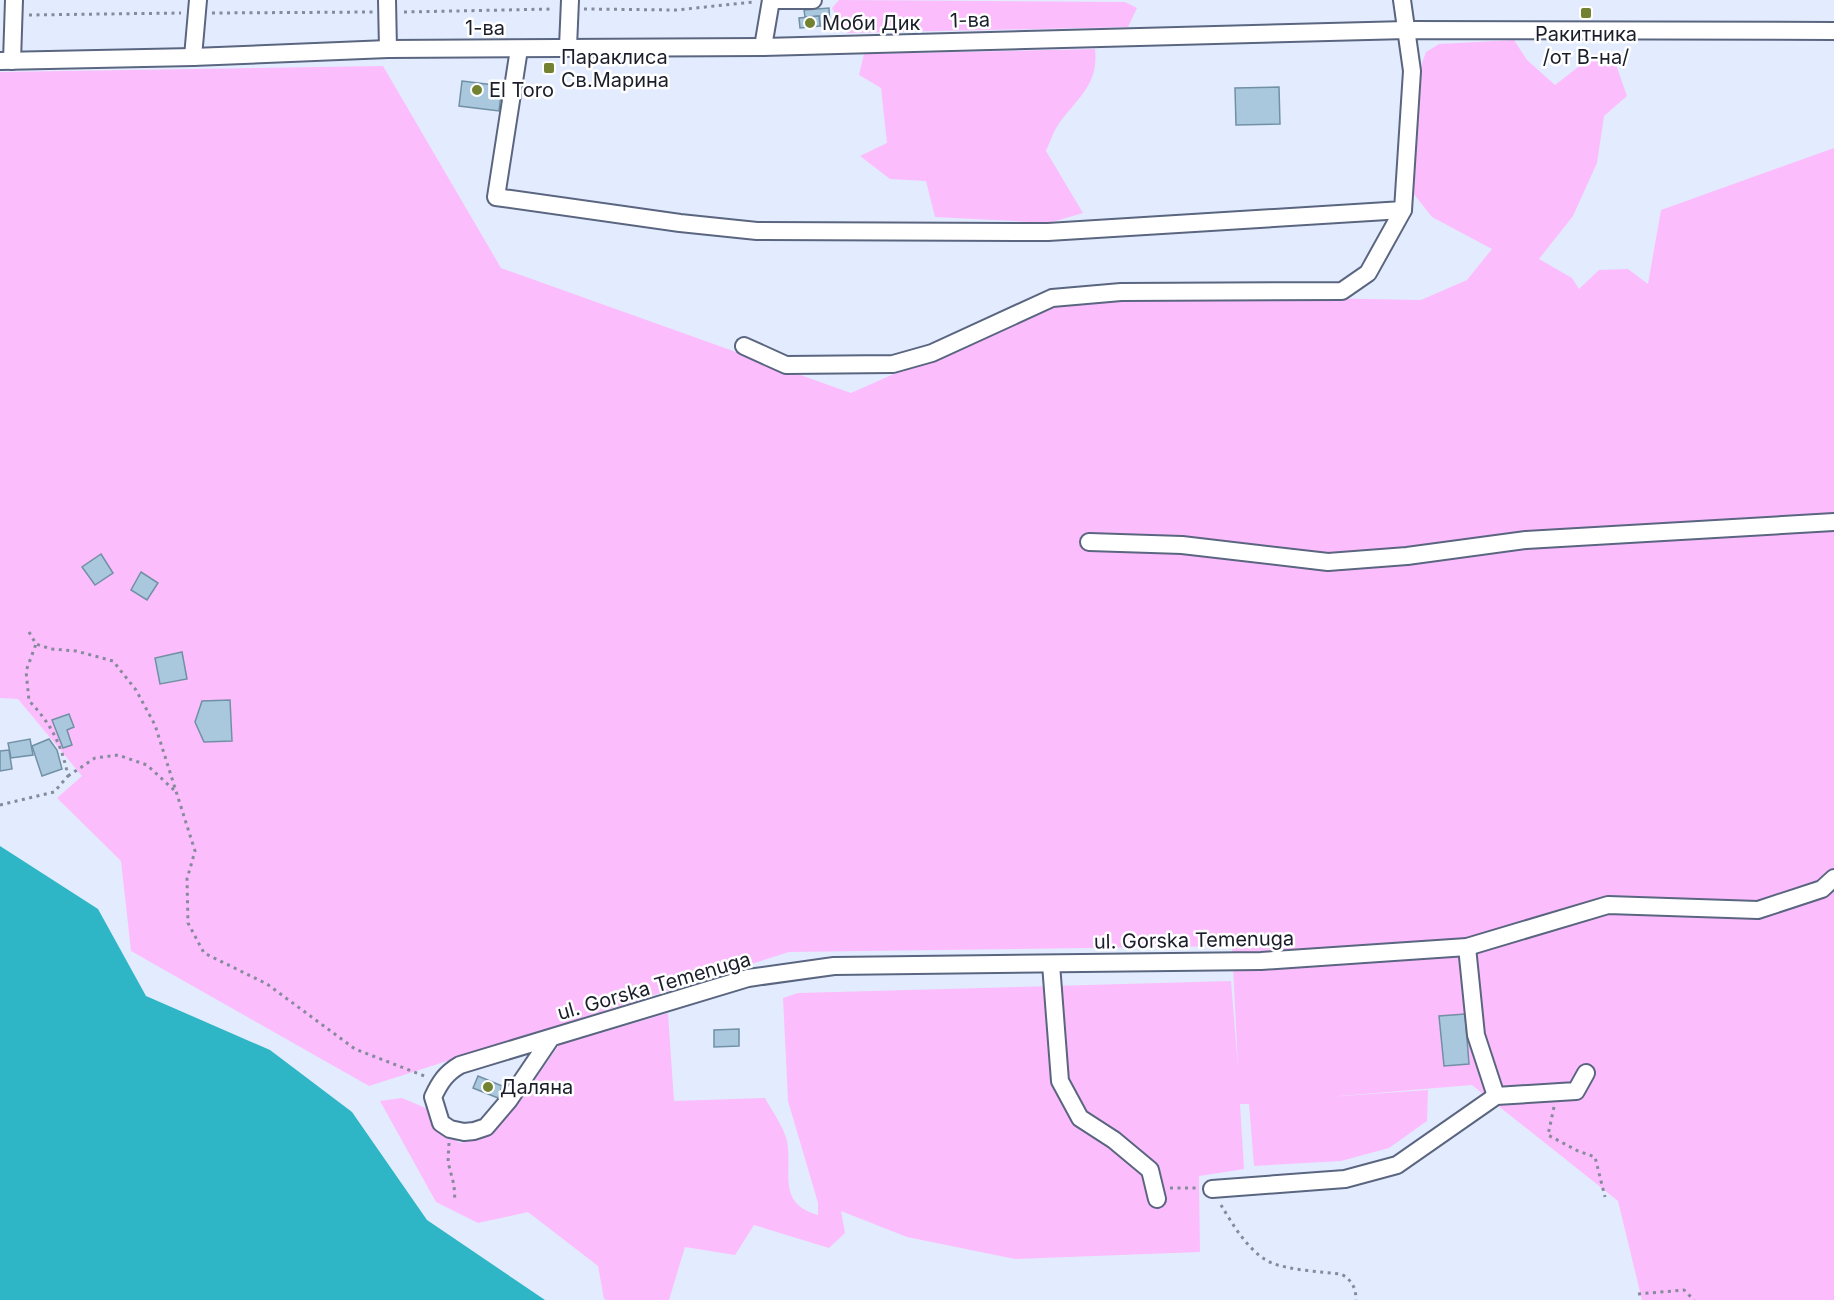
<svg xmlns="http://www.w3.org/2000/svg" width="1834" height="1300" font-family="Inter,sans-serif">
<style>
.green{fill:#fcbdfd}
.water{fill:#2eb5c6}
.building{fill:#a9c8de;stroke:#7290a4;stroke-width:1.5}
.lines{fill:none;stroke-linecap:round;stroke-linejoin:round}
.minor-casing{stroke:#5a6580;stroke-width:20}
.path{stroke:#858b9b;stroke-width:3;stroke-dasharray:3 4.5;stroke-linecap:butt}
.minor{stroke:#fff;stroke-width:16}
.poi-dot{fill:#728231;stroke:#fff;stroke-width:2}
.labels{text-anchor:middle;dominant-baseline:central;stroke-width:5;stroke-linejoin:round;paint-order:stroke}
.street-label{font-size:20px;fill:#1a1e2a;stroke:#fff}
.poi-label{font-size:20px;fill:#1a1e2a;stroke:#fff;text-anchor:start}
</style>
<rect width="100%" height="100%" fill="#e3ecff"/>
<!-- green -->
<g class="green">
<path d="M839,0L1125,2L1137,8L1128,27L847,33L832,8Z"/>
<path d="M1514,40L1527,60L1555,85L1595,54L1614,59L1627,96L1604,116L1597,163L1573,216L1539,259L1572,278L1579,289L1599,270L1628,269L1648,284L1661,210L1834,148V1300H1642L1618,1201L1472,1085L1328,1097L1428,1090L1427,1121L1389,1148L1341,1161L1254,1166L1249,1104H1240L1244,1169L1199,1176L1200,1252L1015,1259L907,1237L841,1211L845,1233L829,1248L754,1225L735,1255L685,1247L669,1300H607L604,1299L598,1266L528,1212L478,1223L436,1202L380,1101L402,1098L428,1109L433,1126L460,1143L489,1136L525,1093L559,1045L668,1013L674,1101L765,1098C772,1111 784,1127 787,1141C793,1174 776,1203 818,1215V1203L788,1101L783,998L798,993L1231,981L1238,1067L1232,946L789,952L369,1086L131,951L121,861L57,798L82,776L18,699L0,698V72L383,66L501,268L851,393L1056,302L1192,296L1421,300L1467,280L1492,249L1432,217L1409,188L1418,74L1426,52L1439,44Z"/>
<path d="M1095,49C1099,83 1079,97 1060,122C1054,130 1050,142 1046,151L1083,213L1049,223L935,217L926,181L890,179L860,156L887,143L881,88L859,75L864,54Z"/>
</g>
<!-- water -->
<path class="water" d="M0,846L98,909L146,996L270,1050L352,1112L427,1220L545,1300H0Z"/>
<!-- building -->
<g class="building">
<path d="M829,8L830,26H820L819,16L805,17L804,10Z"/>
<path d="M819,16L820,26L800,28L799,18Z"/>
<path d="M462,81L502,86L499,111L459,106Z"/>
<path d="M1279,87L1280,124L1236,125L1235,88Z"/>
<path d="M101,554L113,573L95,585L82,567Z"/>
<path d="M141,572L158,583L147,600L131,590Z"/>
<path d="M182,652L187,679L160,684L155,658Z"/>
<path d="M230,700L232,741L204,742L195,722L202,701Z"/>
<path d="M69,714L74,727L67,730L72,745L63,748L52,720Z"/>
<path d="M30,739L33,755L11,758L8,743Z"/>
<path d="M49,739L57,750L62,769L42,776L32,746Z"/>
<path d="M9,750L12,769L0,771V751Z"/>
<path d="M1465,1014L1469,1064L1444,1066L1439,1016Z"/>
<path d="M739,1029V1046L714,1047V1030Z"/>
<path d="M478,1076L502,1086L498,1098L473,1088Z"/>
</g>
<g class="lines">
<!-- minor casing -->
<g class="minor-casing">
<g id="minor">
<path d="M387,0L388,49"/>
<path d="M771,0H813"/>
<path d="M568,47L570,0"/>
<path d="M763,47L771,0"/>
<path d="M519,49L496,197L680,223L757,231L1048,232L1403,210L1412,71L1402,0"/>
<path d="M193,57L198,0"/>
<path d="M0,61L193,57L388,49L763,47L1407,30L1834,31"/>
<path d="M12,61L14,0"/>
<path d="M744,346L786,365L893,364L932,353L1052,298L1121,292L1342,291L1368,273L1403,210"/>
<path d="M1089,542L1182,545L1328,562L1407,556L1526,540L1834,522"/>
<path d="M1467,947L1476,1035L1496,1096"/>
<path d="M1051,964L1060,1081L1080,1118L1114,1140L1150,1170L1157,1199"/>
<path d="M551,1038L509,1100L486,1127L474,1131L464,1132L450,1129L441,1123L433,1097C440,1082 446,1073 460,1065L748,978L834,966L1261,961L1467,947L1608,905L1758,910L1822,889L1834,878"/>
<path d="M1212,1189L1345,1179L1397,1165L1496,1096L1576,1091L1586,1073"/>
</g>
</g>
<!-- path -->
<g class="path">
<path d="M584,9L676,10L754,2"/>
<path d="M404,12L553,9"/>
<path d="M212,13L373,12"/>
<path d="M29,15L181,13"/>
<path d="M29,632L36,644L51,649L76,651L113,661L136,690L155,725L195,851L187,879L188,923L204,953L267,984L355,1049L427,1077"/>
<path d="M68,776L95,758L118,755L147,765L175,791"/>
<path d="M0,805L54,792L68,776C62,746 51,723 29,701L26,671L36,644"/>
<path d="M1554,1107L1548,1135L1578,1151L1595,1157L1605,1197"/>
<path d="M449,1143L448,1162L454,1185L455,1202"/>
<path d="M1170,1188H1197"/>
<path d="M1221,1205C1233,1225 1250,1254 1272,1263C1289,1270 1322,1272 1341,1274C1352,1280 1356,1288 1356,1300"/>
<path d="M1638,1294L1684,1290L1694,1300"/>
</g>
<!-- minor -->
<use href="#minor" class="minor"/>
</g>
<!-- markers -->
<g class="poi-dot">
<rect x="1580" y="7" width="12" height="12" rx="3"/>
<circle cx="810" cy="23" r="6"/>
<rect x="543" y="62" width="12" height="12" rx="3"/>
<circle cx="477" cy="90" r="6"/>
<circle cx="488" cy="1087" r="6"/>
</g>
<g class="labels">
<!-- street labels -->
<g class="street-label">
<text transform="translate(970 20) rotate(-2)">1-ва</text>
<text x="485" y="28">1-ва</text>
<text transform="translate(1194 940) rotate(-1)">ul. Gorska Temenuga</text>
<text transform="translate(654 986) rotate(-16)">ul. Gorska Temenuga</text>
</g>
<!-- poi labels -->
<g class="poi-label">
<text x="822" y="23">Моби Дик</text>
<text x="1586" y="34" text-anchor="middle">Ракитника<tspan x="1586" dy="23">/от В-на/</tspan></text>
<text x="561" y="57">Параклиса<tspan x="561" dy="23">Св.Марина</tspan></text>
<text x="489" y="90">El Toro</text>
<text x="500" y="1087">Даляна</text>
</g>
</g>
</svg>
